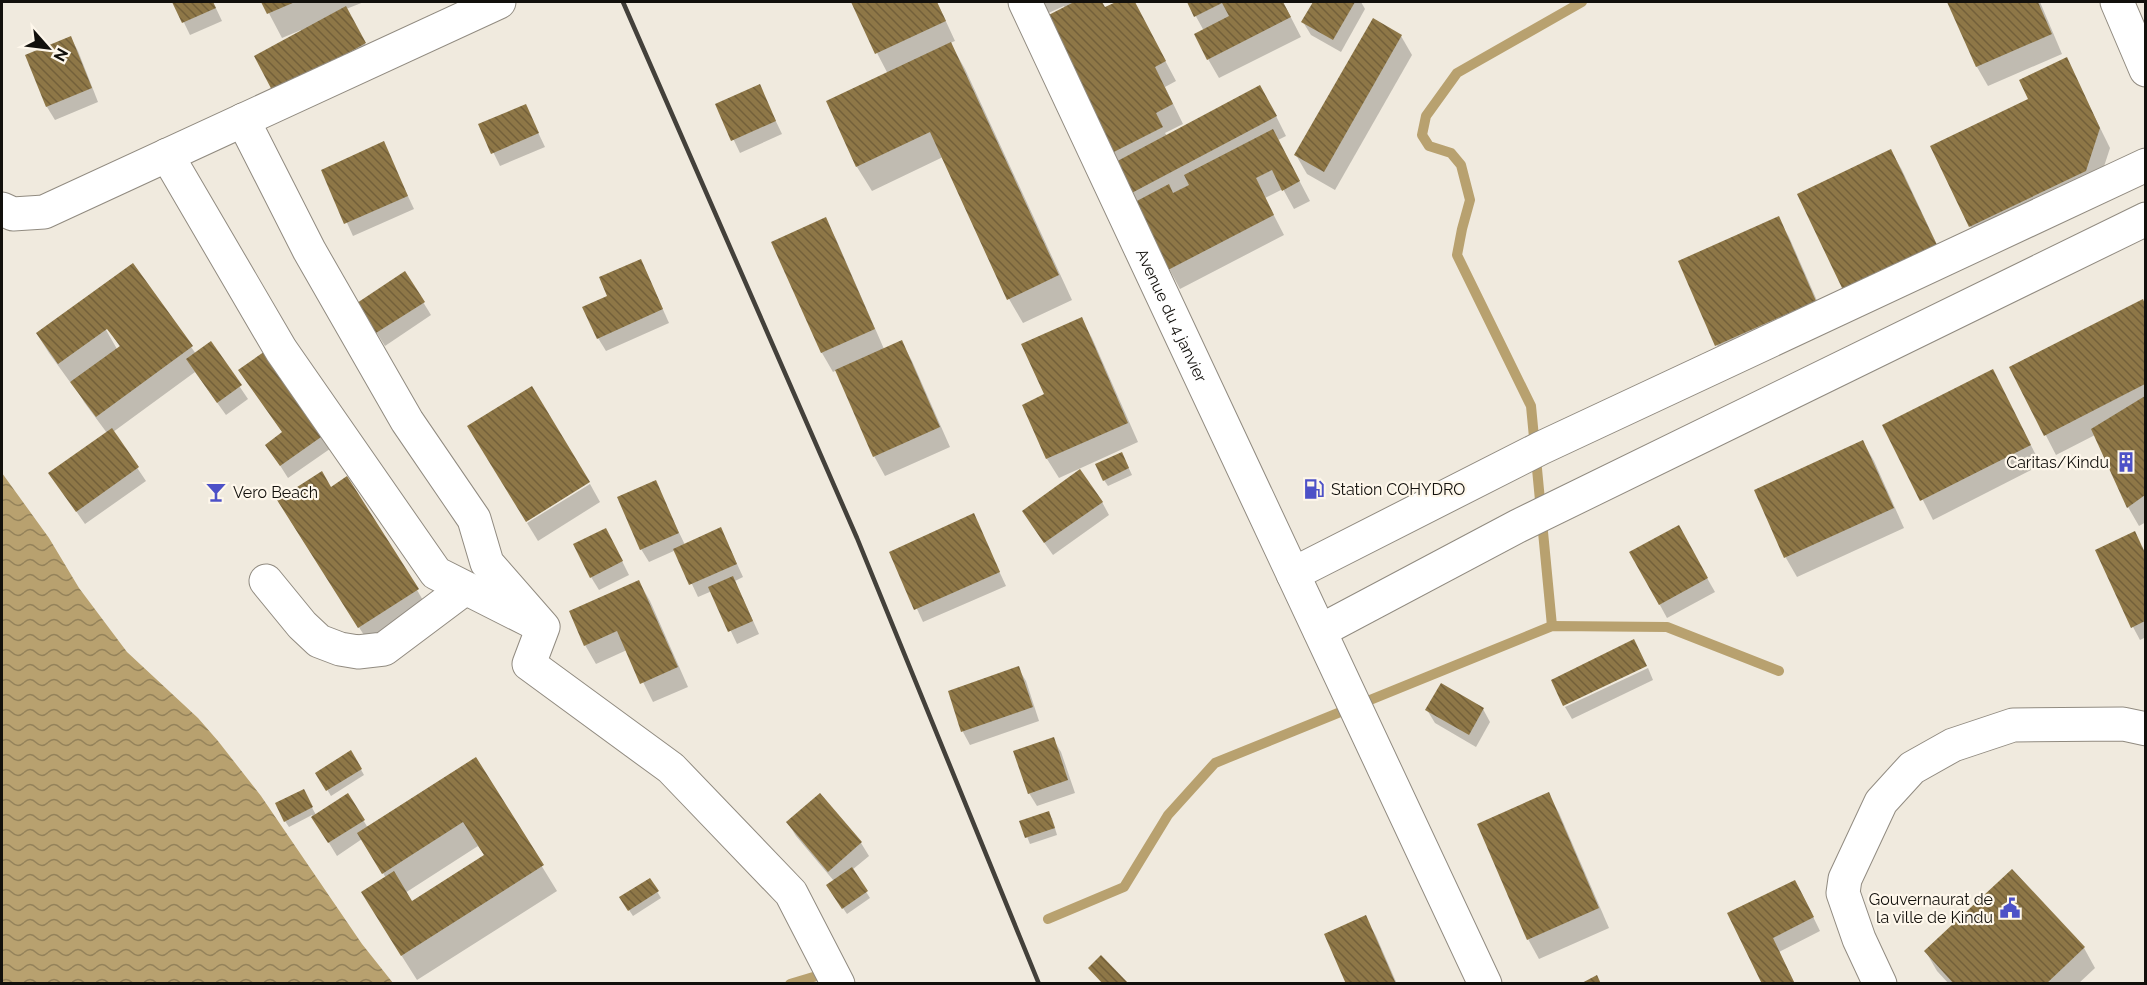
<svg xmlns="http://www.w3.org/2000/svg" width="2147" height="985" font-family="Raleway,sans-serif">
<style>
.water{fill:url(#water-waves)}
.shadow{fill:#0003;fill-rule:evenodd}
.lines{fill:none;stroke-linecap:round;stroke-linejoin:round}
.stream{stroke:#b8a16f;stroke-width:10}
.building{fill:url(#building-back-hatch)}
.minor-casing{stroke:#918b80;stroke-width:35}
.major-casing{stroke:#918b80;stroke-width:35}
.minor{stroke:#fff;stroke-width:33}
.major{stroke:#fff;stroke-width:33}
.rail{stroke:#43403a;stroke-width:4.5}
.labels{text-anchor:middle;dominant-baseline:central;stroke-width:4.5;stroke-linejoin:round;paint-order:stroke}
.street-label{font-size:16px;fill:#12100c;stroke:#fef7eb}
.poi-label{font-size:16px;fill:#12100c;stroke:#fef7eb;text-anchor:end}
</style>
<defs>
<pattern id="water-waves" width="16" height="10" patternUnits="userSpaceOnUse" patternTransform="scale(1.5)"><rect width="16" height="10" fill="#b8a16f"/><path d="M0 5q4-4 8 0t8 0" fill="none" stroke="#94825a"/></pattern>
<pattern id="building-back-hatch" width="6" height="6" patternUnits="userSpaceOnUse" patternTransform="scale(1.5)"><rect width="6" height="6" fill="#8e7747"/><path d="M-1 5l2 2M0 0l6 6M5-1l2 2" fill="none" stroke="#73603a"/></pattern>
</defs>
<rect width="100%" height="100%" fill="#f0eade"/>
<!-- water -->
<path class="water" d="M2,473L49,538L79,588L127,652L198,718L218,741L261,796L362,944L393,983H2Z"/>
<!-- shadow -->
<g class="shadow">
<path d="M174,2H213L222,21L190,35Z"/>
<path d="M263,2H364L346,9L372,57L283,106L302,32L301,30L282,38Z"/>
<path d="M853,2H937L955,41L950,43L965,69L1072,300L1023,323L1009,299L943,157L872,191L857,167L828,102L888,74L877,53Z"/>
<path d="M1037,2H1101L1105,8L1119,2H1134L1176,81L1165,87L1183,124L1165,133L1167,136L1271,106L1286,136L1278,140L1310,201L1294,209L1283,189L1265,198L1284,235L1180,289L1140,214L1128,195L1064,6L1044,15Z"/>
<path d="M1188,2H1283L1301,37L1219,78L1208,59L1204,31Z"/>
<path d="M1315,2H1361L1365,9L1341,52L1311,35L1303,22Z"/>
<path d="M1949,2H2040L2062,54L1988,86L1977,67Z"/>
<path d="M1401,36L1412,55L1335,190L1307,174L1296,155Z"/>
<path d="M71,38L78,51L98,102L55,120L47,107L27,56Z"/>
<path d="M2066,59L2110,148L2096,191L1981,245L1970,226L2030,99Z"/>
<path d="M759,86L782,134L740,153L717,105Z"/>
<path d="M525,105L545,147L500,166L480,125Z"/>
<path d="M383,143L414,209L353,236L323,170Z"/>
<path d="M1891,151L1902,170L1946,264Z"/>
<path d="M1778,218L1789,237L1826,321L1728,364L1717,345L1680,262Z"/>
<path d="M825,219L836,239L884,349L901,341L912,361L950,447L885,476L874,456L837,370L833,372L822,353L773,242Z"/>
<path d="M133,265L196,354L210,343L248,399L226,415L195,372L113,432L146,481L85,524L50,474L107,433L84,402L72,381L70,382L49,353L37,334ZM105,322L121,349H117L102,323Z"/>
<path d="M647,274L669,323L606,351L598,338L609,296Z"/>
<path d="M2142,301L2146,306V522L2139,526L2128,507L2095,435L2056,455L2011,368Z"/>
<path d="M423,302L431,315L385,346L366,316Z"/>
<path d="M1081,319L1092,338L1138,442L1059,478L1047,459L1024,405L1046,395Z"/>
<path d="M240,370L337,444L288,478L267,445L283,433Z"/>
<path d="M1993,371L2041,465L1933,520L1885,425Z"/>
<path d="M1863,442L1874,461L1904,528L1797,577L1786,558L1756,491Z"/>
<path d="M1125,460L1132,475L1108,486L1104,480Z"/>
<path d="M655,482L685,545L727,542L743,577L735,581L759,634L737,644L712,591L698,597L676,550L649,562L641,549Z"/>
<path d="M590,484L600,502L538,541L527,523Z"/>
<path d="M331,489L417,590L428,609L371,646L290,520Z"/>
<path d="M1102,502L1109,515L1053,555L1031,524Z"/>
<path d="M973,515L1006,586L923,622L891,552Z"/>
<path d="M1678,527L1715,592L1667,618L1631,552Z"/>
<path d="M613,543L629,575L599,590L591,577Z"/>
<path d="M2142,546L2146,554V637L2140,640L2133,627Z"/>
<path d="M639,582L650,601L688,687L653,702L627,650L596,664L585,645Z"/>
<path d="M1018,668L1026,681L1039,721L970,745L963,732L949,692Z"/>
<path d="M1648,668L1653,680L1572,719L1565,707Z"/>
<path d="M1483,709L1490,722L1476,747L1435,723L1427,710Z"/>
<path d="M1053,739L1061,752L1075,793L1037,806L1029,793Z"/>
<path d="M351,752L364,775L331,796L317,773Z"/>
<path d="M476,759L557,891L417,980L377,917L386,878L362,839L337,856L312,815L289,827L285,821L303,791L316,815L348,795L368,828ZM478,846L485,856L411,903L405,893Z"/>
<path d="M1548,794L1559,813L1609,928L1539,959L1528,939Z"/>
<path d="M1052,818L1057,835L1030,844L1021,822Z"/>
<path d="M788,823L861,843L869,856L852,870L870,898L847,914L832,892L834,881L796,836Z"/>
<path d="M2012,871L2084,948L2095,968L2078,984H1949L1937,971L1926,952Z"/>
<path d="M650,880L661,898L633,916L621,898Z"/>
<path d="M1802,894L1820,931L1779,952L1795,984H1763L1729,914Z"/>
<path d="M1365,917L1376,936L1397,984H1348Z"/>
</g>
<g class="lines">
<!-- stream -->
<g class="stream">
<path d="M1552,626L1531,406L1457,255L1462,229L1470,200L1461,165L1451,153L1429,146L1422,135L1426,116L1457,73L1582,2"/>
<path d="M1048,919L1124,887L1168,815L1215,763L1552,626L1667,627L1779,671"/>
<path d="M790,984L820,975"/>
</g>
</g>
<!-- building -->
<g class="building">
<path d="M172,2H213L216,8L182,23Z"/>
<path d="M261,2H295L267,14Z"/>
<path d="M851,2H937L946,21L875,54Z"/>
<path d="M1074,2H1102L1105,7L1116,2H1135L1166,61L1155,67L1173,104L1156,113L1163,127L1104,157L1035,22Z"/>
<path d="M1187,2H1283L1291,17L1207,60L1194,34L1229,16L1222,3L1194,17Z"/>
<path d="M1313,2H1355L1333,40L1301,22Z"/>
<path d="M1947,2H2038L2052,34L1976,67Z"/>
<path d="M346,6L366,43L274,94L254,56Z"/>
<path d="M1373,18L1402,35L1324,172L1294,155Z"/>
<path d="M71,36L92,88L46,107L25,55Z"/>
<path d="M951,42L1059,275L1007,300L930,132L856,167L826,101Z"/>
<path d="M2067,57L2100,128L2086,171L1969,227L1930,146L2028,99L2019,80Z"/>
<path d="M760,84L776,121L731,141L715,104Z"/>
<path d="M1260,85L1277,116L1126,196L1110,165Z"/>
<path d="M526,104L539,133L491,154L478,124Z"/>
<path d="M1273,129L1300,181L1282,191L1272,170L1256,178L1274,215L1168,270L1133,203L1169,184L1173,193L1189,185L1184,175Z"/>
<path d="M384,141L408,196L344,224L321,170Z"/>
<path d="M1891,149L1937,245L1843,290L1797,194Z"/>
<path d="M1779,216L1816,301L1715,346L1678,261Z"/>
<path d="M826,217L875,329L821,353L771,242Z"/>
<path d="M641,259L663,309L597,339L582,307L607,296L599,277Z"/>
<path d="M133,263L193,346L96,417L70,382L120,346L107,329L58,364L36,333Z"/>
<path d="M405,271L425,302L376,333L357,303Z"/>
<path d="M2143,299L2145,304V384L2044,436L2009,367Z"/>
<path d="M1082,317L1128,423L1046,459L1022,405L1044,394L1021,344Z"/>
<path d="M902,340L940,427L873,457L835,370Z"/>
<path d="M211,341L242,385L217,403L186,359Z"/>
<path d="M271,347L331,430L280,466L265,445L282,432L238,370Z"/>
<path d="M1993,369L2031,445L1920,501L1882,425Z"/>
<path d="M532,386L590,482L526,522L467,426Z"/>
<path d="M2145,396V495L2127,508L2091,429Z"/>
<path d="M112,428L139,467L76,512L48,473Z"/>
<path d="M1863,440L1894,508L1784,558L1754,490Z"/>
<path d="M1122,452L1129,468L1103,481L1095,464Z"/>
<path d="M1080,469L1103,502L1044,543L1022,511Z"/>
<path d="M322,471L331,487L347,476L419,589L358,628L277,500Z"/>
<path d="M656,480L679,533L640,550L617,497Z"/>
<path d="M974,513L1000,572L914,610L889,552Z"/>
<path d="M1679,525L1708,578L1659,605L1629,552Z"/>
<path d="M721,527L737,564L689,585L673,549Z"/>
<path d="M606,528L623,561L590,578L573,544Z"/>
<path d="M2135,531L2145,553V621L2131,628L2095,550Z"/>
<path d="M733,576L753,621L728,632L708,587Z"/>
<path d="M639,580L678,667L640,684L617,631L584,646L569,611Z"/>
<path d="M1634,639L1647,666L1563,706L1551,680Z"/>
<path d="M1019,666L1033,707L961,732L948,691Z"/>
<path d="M1441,683L1484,708L1469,735L1425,710Z"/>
<path d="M1054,737L1068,780L1028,794L1013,751Z"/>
<path d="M351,750L362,769L326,791L315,773Z"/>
<path d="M476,757L544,865L401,956L361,892L394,871L412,901L484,855L463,822L382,874L357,833Z"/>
<path d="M304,789L313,807L284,822L275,803Z"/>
<path d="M1549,792L1599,908L1527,940L1477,824Z"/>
<path d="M348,793L365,820L328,843L311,817Z"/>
<path d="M820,793L862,842L828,872L786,822Z"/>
<path d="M1049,811L1055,828L1025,838L1019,821Z"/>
<path d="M852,867L868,891L842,909L826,885Z"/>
<path d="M2012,869L2085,947L2046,984H1954L1924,951Z"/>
<path d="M650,878L659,891L628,911L619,897Z"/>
<path d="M1795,880L1814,917L1773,938L1795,984H1762L1727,913Z"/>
<path d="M1366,915L1396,984H1346L1324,934Z"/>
<path d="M1101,955L1129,984H1103L1088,968Z"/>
<path d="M1597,975L1601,984H1580Z"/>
</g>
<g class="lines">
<!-- minor casing -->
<g class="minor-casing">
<g id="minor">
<path d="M2117,2L2146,70"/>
<path d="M243,120L309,250L407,421L474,519L487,563L543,627L529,664L671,768L791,893L838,984"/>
<path d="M167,155L281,350L436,573L531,621"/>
<path d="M2,209L13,214L44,212L499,2"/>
<path d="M1293,574L1541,448L2146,165"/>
<path d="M266,581L302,625L319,641L340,649L358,652L384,649L464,589"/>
<path d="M1320,631L1518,526L2146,219"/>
<path d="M1880,984L1859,939L1843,893L1845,879L1881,802L1912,768L1953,745L2013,725L2123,724L2146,729"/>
</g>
</g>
<!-- major casing -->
<g class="major-casing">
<g id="major">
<path id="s1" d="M1025,2L1485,984"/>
</g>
</g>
<!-- minor -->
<use href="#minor" class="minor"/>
<!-- major -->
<use href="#major" class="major"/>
<!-- rail -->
<path class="rail" d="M623,2L857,538L1039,984"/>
</g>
<!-- icons -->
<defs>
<g id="building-bare" transform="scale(1.62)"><path d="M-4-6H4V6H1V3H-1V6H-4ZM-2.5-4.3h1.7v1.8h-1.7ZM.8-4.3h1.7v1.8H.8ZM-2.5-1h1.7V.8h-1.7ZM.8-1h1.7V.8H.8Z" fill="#4d51c7" stroke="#fef7eb" stroke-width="2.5" paint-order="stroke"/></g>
<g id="fuel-bare" transform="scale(1.62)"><path d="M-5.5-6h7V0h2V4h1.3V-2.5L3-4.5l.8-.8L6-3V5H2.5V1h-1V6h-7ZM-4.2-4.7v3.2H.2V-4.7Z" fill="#4d51c7" stroke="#fef7eb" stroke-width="2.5" paint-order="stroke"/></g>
<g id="bar-bare" transform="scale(1.62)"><path d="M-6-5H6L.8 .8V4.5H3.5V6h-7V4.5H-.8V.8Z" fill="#4d51c7" stroke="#fef7eb" stroke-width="2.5" paint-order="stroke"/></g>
<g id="civic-bare" transform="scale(1.62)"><path d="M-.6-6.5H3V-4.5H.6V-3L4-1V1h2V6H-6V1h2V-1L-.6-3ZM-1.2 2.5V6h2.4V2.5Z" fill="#4d51c7" stroke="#fef7eb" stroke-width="2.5" paint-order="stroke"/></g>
</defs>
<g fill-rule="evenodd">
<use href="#building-bare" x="2126" y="462"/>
<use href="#fuel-bare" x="1314" y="489"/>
<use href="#bar-bare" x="216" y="492"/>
<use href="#civic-bare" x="2010" y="908"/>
</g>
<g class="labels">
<!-- street labels -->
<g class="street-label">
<text stroke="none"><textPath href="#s1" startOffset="346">Avenue du 4 janvier</textPath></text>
</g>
<!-- poi labels -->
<g class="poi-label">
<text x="2109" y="462">Caritas/Kindu</text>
<text x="1331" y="489" text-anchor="start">Station COHYDRO</text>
<text x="233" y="492" text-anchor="start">Vero Beach</text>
<text x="1993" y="899">Gouvernaurat de<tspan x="1993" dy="18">la ville de Kindu</tspan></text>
</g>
</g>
<!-- border -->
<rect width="2147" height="985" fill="none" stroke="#12100c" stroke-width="6"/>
<!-- north arrow -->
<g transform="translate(48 48) rotate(118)" stroke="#fef7eb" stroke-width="4.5" paint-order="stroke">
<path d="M0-4.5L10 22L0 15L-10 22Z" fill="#12100c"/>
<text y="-9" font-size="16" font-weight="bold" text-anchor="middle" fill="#12100c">N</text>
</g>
</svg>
